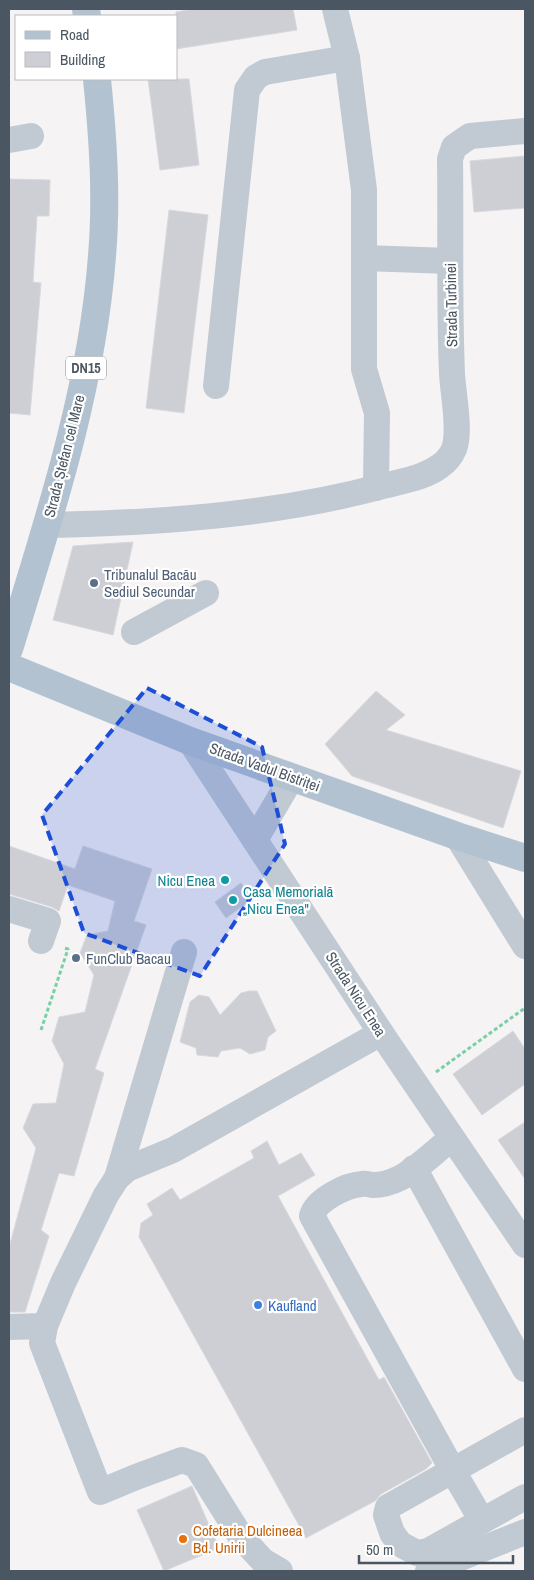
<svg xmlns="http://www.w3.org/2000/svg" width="534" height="1580" font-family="'Archivo Narrow',sans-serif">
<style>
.building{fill:#cdcfd5;stroke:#d7d9de}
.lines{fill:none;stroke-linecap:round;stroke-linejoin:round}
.path{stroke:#7ad0a6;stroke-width:3;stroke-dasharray:4 2.5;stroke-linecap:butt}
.minor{stroke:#c1cad2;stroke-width:26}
.major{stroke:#b3c2d1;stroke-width:28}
.marked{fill:#1d4ed8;fill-opacity:0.2;stroke:#1d4ed8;stroke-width:4;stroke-dasharray:10 6;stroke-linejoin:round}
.service-dot{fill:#5c6f8a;stroke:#fff;stroke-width:2}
.culture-dot{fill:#0f9aa8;stroke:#fff;stroke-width:2}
.shop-dot{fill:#3f7fe0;stroke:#fff;stroke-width:2}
.food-dot{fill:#e8710a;stroke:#fff;stroke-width:2}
.labels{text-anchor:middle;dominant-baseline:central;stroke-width:4.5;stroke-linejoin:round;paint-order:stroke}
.shield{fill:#fff;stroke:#808990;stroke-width:1}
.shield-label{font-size:14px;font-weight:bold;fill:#4a5661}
.street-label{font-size:15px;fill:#4a5661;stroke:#fff}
.service-label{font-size:15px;fill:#4e5e75;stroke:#fff;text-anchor:start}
.culture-label{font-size:15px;fill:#0d838f;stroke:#fff;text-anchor:end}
.shop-label{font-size:15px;fill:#366cbe;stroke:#fff;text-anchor:start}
.food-label{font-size:15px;fill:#c56008;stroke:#fff;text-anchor:start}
</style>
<rect width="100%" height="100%" fill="#f5f3f3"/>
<!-- building -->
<g class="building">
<path d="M193,9H293L297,30L176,49V12Z"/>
<path d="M148,79H189L199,165L160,170Z"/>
<path d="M525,156V208L474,212L470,161Z"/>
<path d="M9,179L50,180L49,216H37L33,282L41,283L30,415L9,413Z"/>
<path d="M169,210L208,215L184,413L146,408Z"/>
<path d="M133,542L113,635L53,620L73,546Z"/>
<path d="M376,691L405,715L386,730L521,771L503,828L352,776L325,744Z"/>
<path d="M9,846L75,869L83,846L152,869L134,921L146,925L95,1069L104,1073L74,1176L59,1173L41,1230L49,1236L25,1312H9V1245L10,1244L36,1148L23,1128L33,1104L56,1103L64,1064L52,1041L59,1017L85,1012L94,975L80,953L87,935L108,931L115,901L68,885L59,911L52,907L9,894Z"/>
<path d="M241,883L252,899L226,918L215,902Z"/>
<path d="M249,991H257L276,1031L268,1037L265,1050L250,1054L240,1048L221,1051L218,1057L197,1055L196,1048L180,1042L190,1002L199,995L209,997L220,1015L241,993Z"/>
<path d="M513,1031L525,1049V1084L482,1115L453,1074Z"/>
<path d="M525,1122V1179L498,1140Z"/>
<path d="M267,1141L279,1165L301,1153L315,1175L278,1196L379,1380L384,1377L432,1463L426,1469L381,1494L375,1501L306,1538L139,1237L141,1223L153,1215L147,1204L172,1188L180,1200L254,1158L251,1151Z"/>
<path d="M192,1486L219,1548L164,1571L137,1510Z"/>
</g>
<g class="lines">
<!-- path -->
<g class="path">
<path d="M41,1030L68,949L64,948"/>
<path d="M436,1072L525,1008"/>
</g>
<!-- minor -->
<g class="minor">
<path d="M335,9L347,58L364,190V369L377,413L376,488"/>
<path d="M9,140L31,136"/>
<path d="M364,258L450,261"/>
<path d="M216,386L247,90L256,77L265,72L347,58"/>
<path d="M47,525C157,523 276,515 383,486C402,481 424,478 440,466C446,462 451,456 454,449C461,431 453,394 452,374C449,302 451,230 450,159L454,147L470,136L525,131"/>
<path d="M134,632L206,593"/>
<path d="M190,741L381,1033L525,1245"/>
<path d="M457,836L525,946"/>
<path d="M255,840L292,777"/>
<path d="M9,909L48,921L41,941"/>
<path d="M452,1138C435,1151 419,1168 400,1178C392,1182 382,1185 373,1185C370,1185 366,1183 362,1184C346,1185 316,1200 312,1216L453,1471L482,1521"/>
<path d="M414,1168L525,1369"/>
<path d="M117,1178L184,952"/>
<path d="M9,1327L45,1326"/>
<path d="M525,1430L388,1507L386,1515L392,1533L400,1544L417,1553L428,1551L525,1497"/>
<path d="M280,1571L263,1561L241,1537L196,1465L182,1460L136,1477L100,1492L42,1343L45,1326L63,1283L106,1195L117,1178L127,1169L173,1150L381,1033"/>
<path d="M428,1571L525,1532"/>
</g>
<!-- major -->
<g class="major">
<path d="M86,9L87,16"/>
<path d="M9,649C48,522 92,390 102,256C107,197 103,138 97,79"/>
<path d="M9,667L190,741L457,836L525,858"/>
</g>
</g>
<!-- marked area -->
<path class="marked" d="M147,688L262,747L285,844L200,976L84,933L42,815Z"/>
<!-- markers -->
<g class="service-dot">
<circle cx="94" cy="583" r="5"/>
<circle cx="76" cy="958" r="5"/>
</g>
<g class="culture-dot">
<circle cx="225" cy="880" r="5"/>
<circle cx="233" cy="900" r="5"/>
</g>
<circle class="shop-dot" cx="258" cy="1305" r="5"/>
<circle class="food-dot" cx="183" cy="1539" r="5"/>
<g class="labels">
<!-- shield labels -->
<rect class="shield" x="66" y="356.5" width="40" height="23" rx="4"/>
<g class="shield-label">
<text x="86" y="368">DN15</text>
</g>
<!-- street labels -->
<g class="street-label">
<text transform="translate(451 305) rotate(-91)">Strada Turbinei</text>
<text transform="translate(64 456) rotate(-76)">Strada Ștefan cel Mare</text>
<text transform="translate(265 767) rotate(20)">Strada Vadul Bistriței</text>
<text transform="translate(356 994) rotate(57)">Strada Nicu Enea</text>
</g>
<!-- service labels -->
<g class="service-label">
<text x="104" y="574">Tribunalul Bacău<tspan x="104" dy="17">Sediul Secundar</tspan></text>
<text x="86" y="958">FunClub Bacau</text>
</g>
<!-- culture labels -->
<g class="culture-label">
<text x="215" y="880">Nicu Enea</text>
<text x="243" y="891" text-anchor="start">Casa Memorială<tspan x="243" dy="17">„Nicu Enea"</tspan></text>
</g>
<!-- shop labels -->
<g class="shop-label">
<text x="268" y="1305">Kaufland</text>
</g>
<!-- food labels -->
<g class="food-label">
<text x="193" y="1530">Cofetaria Dulcineea<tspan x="193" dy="17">Bd. Unirii</tspan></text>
</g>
</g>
<!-- border -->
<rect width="534" height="1580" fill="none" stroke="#4a5661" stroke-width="20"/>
<!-- legend -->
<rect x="15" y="15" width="162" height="65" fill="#ffffff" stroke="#b7bbc0"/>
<rect x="25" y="31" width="25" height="8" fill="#b3c2d1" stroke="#b7bbc0"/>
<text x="60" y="40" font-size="15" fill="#4a5661">Road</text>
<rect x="25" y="52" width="25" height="15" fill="#cdcfd5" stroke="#b7bbc0"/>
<text x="60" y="65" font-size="15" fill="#4a5661">Building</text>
<!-- scale -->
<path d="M359 1555v8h154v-8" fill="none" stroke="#4a5661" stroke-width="2.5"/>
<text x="366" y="1555" font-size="15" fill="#4a5661" stroke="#ffffff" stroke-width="4" paint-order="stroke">50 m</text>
</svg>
